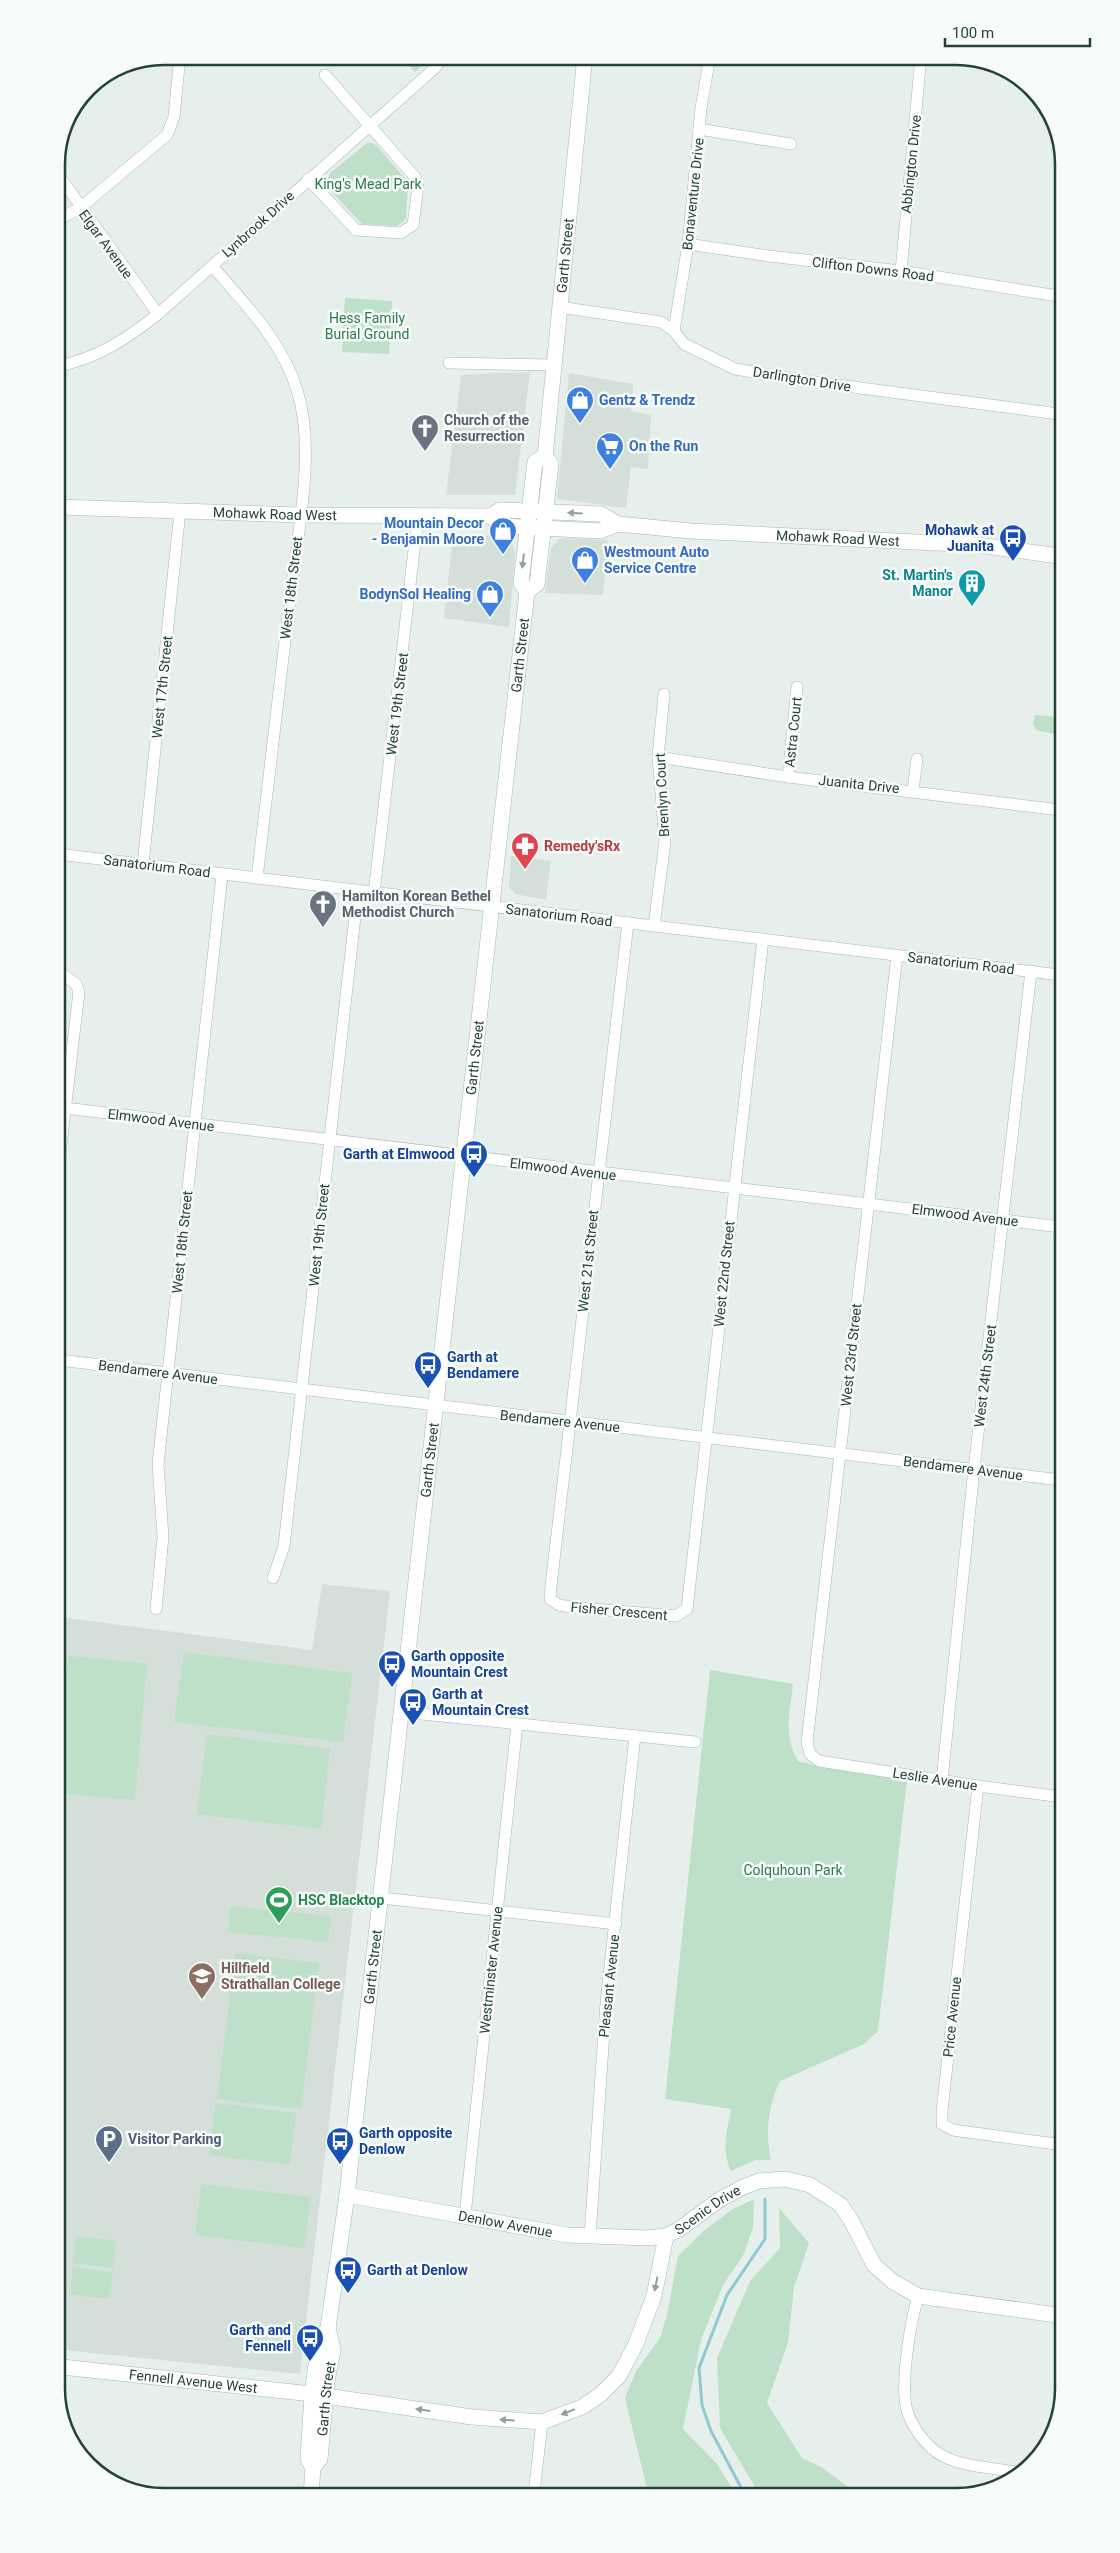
<svg xmlns="http://www.w3.org/2000/svg" width="1120" height="2553" font-family="Roboto,sans-serif">
<style>
.built{fill:#d4dfda}
.green{fill:#bfe0c8}
.lines{fill:none;stroke-linecap:round;stroke-linejoin:round}
.stream{stroke:#8ec9d4;stroke-width:3}
.street-casing{stroke:#a8b8b2;stroke-width:12}
.secondary-casing{stroke:#a4bbb3;stroke-width:16}
.street{stroke:#fff;stroke-width:11}
.secondary{stroke:#fff;stroke-width:15}
.oneway{fill:#92a09c}
.labels{text-anchor:middle;dominant-baseline:central;stroke-width:5;stroke-linejoin:round;paint-order:stroke}
.street-label{font-size:14px;fill:#24423a;stroke:#f7fbf9}
.park-label{font-size:14px;fill:#2d7a4b;stroke:#f7fbf9}
.shop-label{font-size:14px;font-weight:bold;fill:#366cbe;stroke:#f7fbf9;text-anchor:start}
.worship-label{font-size:14px;font-weight:bold;fill:#5b616d;stroke:#f7fbf9;text-anchor:start}
.transit-label{font-size:14px;font-weight:bold;fill:#164399;stroke:#f7fbf9;text-anchor:start}
.culture-label{font-size:14px;font-weight:bold;fill:#0d838f;stroke:#f7fbf9;text-anchor:end}
.health-label{font-size:14px;font-weight:bold;fill:#be3a42;stroke:#f7fbf9;text-anchor:start}
.leisure-label{font-size:14px;font-weight:bold;fill:#27864d;stroke:#f7fbf9;text-anchor:start}
.education-label{font-size:14px;font-weight:bold;fill:#785e54;stroke:#f7fbf9;text-anchor:start}
.service-label{font-size:14px;font-weight:bold;fill:#4e5e75;stroke:#f7fbf9;text-anchor:start}
.rim{fill:none;stroke:#24423a;stroke-width:2.5}
</style>
<rect width="100%" height="100%" fill="#e6efeb"/>
<!-- built -->
<g class="built">
<path d="M530,372L515,495H446L461,375Z"/>
<path d="M569,373L633,384L631,411L651,415L648,469L631,467L626,508L557,499Z"/>
<path d="M453,535L501,536L509,539L513,545L515,554L509,627L444,618Z"/>
<path d="M559,538L608,540L603,595L545,593L551,549Z"/>
<path d="M511,856L551,861L546,900L515,894L509,888Z"/>
<path d="M322,1584L390,1591L300,2374L62,2350L60,1617L312,1650Z"/>
</g>
<!-- green -->
<g class="green">
<path d="M401,56H433L415,72Z"/>
<path d="M367,143H372L377,146L408,182L406,219L397,226L362,224L327,187L326,182L330,173Z"/>
<path d="M345,298L392,301L389,354L342,352Z"/>
<path d="M1035,715L1059,717V735L1036,730L1033,723Z"/>
<path d="M184,1652L352,1673L343,1742L174,1722Z"/>
<path d="M68,1656L147,1663L135,1800L61,1794L60,1745Z"/>
<path d="M710,1670L793,1684C790,1713 783,1734 798,1761L814,1765L907,1780L878,2031L864,2044L780,2081C768,2107 765,2132 771,2160H756L731,2171C721,2150 727,2131 731,2109L665,2099Z"/>
<path d="M207,1734L330,1749L321,1829L197,1814Z"/>
<path d="M230,1906L331,1916L328,1942L228,1932Z"/>
<path d="M235,1953L319,1963L301,2109L217,2099Z"/>
<path d="M215,2103L296,2113L290,2165L209,2155Z"/>
<path d="M201,2184L311,2197L304,2248L195,2235Z"/>
<path d="M754,2199L753,2227L743,2256L723,2285L701,2340L683,2429L717,2464L735,2493H648L625,2398L636,2371L660,2338L667,2315L678,2256L706,2229L733,2209Z"/>
<path d="M779,2208L809,2243L794,2287L788,2343L767,2403L802,2458L823,2468L855,2492H758L720,2428L717,2358L750,2281L780,2248Z"/>
<path d="M76,2236L116,2241L113,2268L73,2263Z"/>
<path d="M73,2267L113,2272L109,2299L70,2294Z"/>
</g>
<g class="lines">
<!-- stream -->
<path class="stream" d="M744,2493L711,2431L702,2405L699,2368L727,2295L765,2239V2199"/>
<!-- street casing -->
<g class="street-casing">
<g id="street">
<path d="M699,129L791,144"/>
<path d="M1057,151H1058"/>
<path d="M57,173L158,314"/>
<path d="M308,179L356,230L401,233L413,225L418,187L415,177L325,75"/>
<path d="M57,220L80,208L167,135L174,117L180,56"/>
<path d="M688,244L769,256L901,271L1058,296"/>
<path d="M212,266C245,304 282,341 297,390C316,449 298,530 291,592C279,687 268,782 257,878"/>
<path d="M901,271L921,56"/>
<path d="M559,307L661,322L674,331L684,344L735,369L807,381L1059,414"/>
<path d="M674,331L688,244L701,108L710,56"/>
<path d="M449,363L553,365"/>
<path d="M57,366C95,360 128,338 158,314L435,68L443,56"/>
<path d="M57,545L61,507"/>
<path d="M658,757L788,777L1060,810"/>
<path d="M788,777L797,687"/>
<path d="M913,790L917,759"/>
<path d="M58,854L1060,975"/>
<path d="M143,864L180,511"/>
<path d="M374,893L418,516"/>
<path d="M628,923L551,1586L550,1599L559,1605L571,1607L676,1616L687,1609L763,939"/>
<path d="M654,926L665,841L658,757L664,694"/>
<path d="M897,955L807,1742L810,1754L819,1761L978,1786L1062,1797"/>
<path d="M58,971L76,984L79,992L59,1162"/>
<path d="M65,1108L1061,1227"/>
<path d="M59,1360L1061,1480"/>
<path d="M273,1578L284,1546L358,890"/>
<path d="M156,1609L163,1537L158,1464L222,875"/>
<path d="M402,1712L695,1742"/>
<path d="M942,1780L974,1469L1031,971"/>
<path d="M978,1786L942,2111V2124L953,2130L1063,2145"/>
<path d="M382,1898L616,1924"/>
<path d="M1059,2144L1063,2104"/>
<path d="M465,2215L517,1724"/>
<path d="M590,2236L606,2003L635,1736"/>
<path d="M918,2296C910,2325 903,2368 905,2399C906,2420 925,2448 945,2457C966,2467 994,2468 1016,2472"/>
<path d="M534,2494L542,2422"/>
</g>
</g>
<!-- secondary casing -->
<g class="secondary-casing">
<g id="secondary">
<path id="s1" d="M57,507L300,515L491,516L500,510L601,514L618,524L691,531L978,545L1059,556"/>
<path d="M491,516L501,526L600,531L618,524"/>
<path id="s2" d="M527,592L537,584L551,464L545,456L585,56"/>
<path id="s3" d="M347,2195L567,2235L646,2238L666,2236L681,2228L719,2200L743,2187L759,2181L785,2179L810,2185L841,2205L852,2222L874,2265L892,2281L918,2296L1064,2316"/>
<path id="s4" d="M62,2367L312,2394L472,2417L542,2422L582,2407L600,2395L619,2376L635,2346L654,2296L666,2236"/>
<path id="s5" d="M313,2468L320,2459L327,2381L333,2350L328,2328"/>
<path id="s6" d="M311,2495L313,2468L308,2459L312,2394L318,2350L328,2328L347,2195L527,592L521,583L535,462L545,456"/>
</g>
</g>
<!-- street -->
<use href="#street" class="street"/>
<!-- secondary -->
<use href="#secondary" class="secondary"/>
</g>
<!-- one-way arrows -->
<defs><path id="oneway-solid" d="M-6-.8H1V-3.2L6.5 0L1 3.2V.8H-6Z" transform="scale(1.25)"/></defs>
<g class="oneway">
<use href="#oneway-solid" transform="translate(575 513) rotate(-177)"/>
<use href="#oneway-solid" transform="translate(523 561) rotate(97)"/>
<use href="#oneway-solid" transform="translate(656 2284) rotate(101)"/>
<use href="#oneway-solid" transform="translate(423 2410) rotate(-172)"/>
<use href="#oneway-solid" transform="translate(568 2412) rotate(158)"/>
<use href="#oneway-solid" transform="translate(507 2420) rotate(-177)"/>
</g>
<!-- icons -->
<defs>
<g id="shop-pin" transform="scale(1.4375)"><path d="M0 17L-7.5 6A9.5 9.5 0 1 1 7.5 6Z" fill="#3f7fe0" stroke="#f7fbf9"/><path d="M-5-2.5h2.3a2.7 3.5 0 0 1 5.4 0H5L5.5 6h-11ZM-1.5-2.5h3a1.5 2.3 0 0 0-3 0Z" fill="#fff"/></g>
<g id="church-pin" transform="scale(1.4375)"><path d="M0 17L-7.5 6A9.5 9.5 0 1 1 7.5 6Z" fill="#6b7280" stroke="#f7fbf9"/><path d="M-1.2-6h2.4v3.5h3.3v2.4h-3.3V6h-2.4V-.1h-3.3v-2.4h3.3Z" fill="#fff"/></g>
<g id="supermarket-pin" transform="scale(1.4375)"><path d="M0 17L-7.5 6A9.5 9.5 0 1 1 7.5 6Z" fill="#3f7fe0" stroke="#f7fbf9"/><path d="M-6-5.5h2.5l.6 2H6L4.5 2H-2.5L-4.4-4H-6ZM-1.5 3.2a1.3 1.3 0 1 0 .1 0ZM3 3.2a1.3 1.3 0 1 0 .1 0Z" fill="#fff"/></g>
<g id="bus-pin" transform="scale(1.4375)"><path d="M0 17L-7.5 6A9.5 9.5 0 1 1 7.5 6Z" fill="#1a4fb4" stroke="#f7fbf9"/><path d="M-5-6H5V4H4V6H2V4H-2V6H-4V4H-5ZM-3.5-4V0h7V-4ZM-3.5 1.2v1.5H-2V1.2ZM2 1.2v1.5H3.5V1.2Z" fill="#fff"/></g>
<g id="building-pin" transform="scale(1.4375)"><path d="M0 17L-7.5 6A9.5 9.5 0 1 1 7.5 6Z" fill="#0f9aa8" stroke="#f7fbf9"/><path d="M-4-6H4V6H1V3H-1V6H-4ZM-2.5-4.3h1.7v1.8h-1.7ZM.8-4.3h1.7v1.8H.8ZM-2.5-1h1.7V.8h-1.7ZM.8-1h1.7V.8H.8Z" fill="#fff"/></g>
<g id="pharmacy-pin" transform="scale(1.4375)"><path d="M0 17L-7.5 6A9.5 9.5 0 1 1 7.5 6Z" fill="#e0444e" stroke="#f7fbf9"/><path d="M-2-6h4v4h4v4h-4v4h-4v-4h-4v-4h4Z" fill="#fff"/></g>
<g id="stadium-pin" transform="scale(1.4375)"><path d="M0 17L-7.5 6A9.5 9.5 0 1 1 7.5 6Z" fill="#2e9e5b" stroke="#f7fbf9"/><path d="M0-5a6.5 5 0 1 0 0 10a6.5 5 0 1 0 0-10ZM-3.5-1.8h7v3.6h-7Z" fill="#fff"/></g>
<g id="school-pin" transform="scale(1.4375)"><path d="M0 17L-7.5 6A9.5 9.5 0 1 1 7.5 6Z" fill="#8d6e63" stroke="#f7fbf9"/><path d="M0-5L7-2L0 1L-7-2ZM-4 1L0 2.5L4 1V4Q0 6-4 4Z" fill="#fff"/></g>
<g id="parking-pin" transform="scale(1.4375)"><path d="M0 17L-7.5 6A9.5 9.5 0 1 1 7.5 6Z" fill="#5c6f8a" stroke="#f7fbf9"/><path d="M-3.5-5.5H1a3.5 3.5 0 0 1 0 7H-1V5.5H-3.5ZM-1-3.4V-.6H.8a1.4 1.4 0 0 0 0-2.8Z" fill="#fff"/></g>
</defs>
<g fill-rule="evenodd">
<use href="#shop-pin" x="580" y="400"/>
<use href="#church-pin" x="425" y="428"/>
<use href="#supermarket-pin" x="610" y="446"/>
<use href="#shop-pin" x="503" y="531"/>
<use href="#bus-pin" x="1013" y="538"/>
<use href="#shop-pin" x="585" y="560"/>
<use href="#building-pin" x="972" y="583"/>
<use href="#shop-pin" x="490" y="594"/>
<use href="#pharmacy-pin" x="525" y="846"/>
<use href="#church-pin" x="323" y="904"/>
<use href="#bus-pin" x="474" y="1154"/>
<use href="#bus-pin" x="428" y="1365"/>
<use href="#bus-pin" x="392" y="1664"/>
<use href="#bus-pin" x="413" y="1702"/>
<use href="#stadium-pin" x="279" y="1900"/>
<use href="#school-pin" x="202" y="1976"/>
<use href="#parking-pin" x="109" y="2139"/>
<use href="#bus-pin" x="340" y="2141"/>
<use href="#bus-pin" x="348" y="2270"/>
<use href="#bus-pin" x="310" y="2338"/>
</g>
<g class="labels">
<!-- street labels -->
<g class="street-label">
<text transform="translate(911 164) rotate(-84)">Abbington Drive</text>
<text transform="translate(693 194) rotate(-84)">Bonaventure Drive</text>
<text transform="translate(258 224) rotate(-42)">Lynbrook Drive</text>
<text transform="translate(106 244) rotate(54)">Elgar Avenue</text>
<text stroke="none"><textPath href="#s2" startOffset="345">Garth Street</textPath></text>
<text transform="translate(873 269) rotate(7)">Clifton Downs Road</text>
<text transform="translate(802 379) rotate(9)">Darlington Drive</text>
<text stroke="none"><textPath href="#s1" startOffset="218">Mohawk Road West</textPath></text>
<text stroke="none"><textPath href="#s1" startOffset="786">Mohawk Road West</textPath></text>
<text transform="translate(291 588) rotate(-83)">West 18th Street</text>
<text stroke="none"><textPath href="#s6" startOffset="1855">Garth Street</textPath></text>
<text transform="translate(162 687) rotate(-84)">West 17th Street</text>
<text transform="translate(397 704) rotate(-83)">West 19th Street</text>
<text transform="translate(793 732) rotate(-84)">Astra Court</text>
<text transform="translate(859 784) rotate(6)">Juanita Drive</text>
<text transform="translate(662 795) rotate(-93)">Brenlyn Court</text>
<text transform="translate(157 866) rotate(7)">Sanatorium Road</text>
<text transform="translate(559 915) rotate(7)">Sanatorium Road</text>
<text transform="translate(961 963) rotate(7)">Sanatorium Road</text>
<text stroke="none"><textPath href="#s6" startOffset="1450">Garth Street</textPath></text>
<text transform="translate(161 1120) rotate(7)">Elmwood Avenue</text>
<text transform="translate(563 1169) rotate(7)">Elmwood Avenue</text>
<text transform="translate(965 1215) rotate(7)">Elmwood Avenue</text>
<text transform="translate(319 1235) rotate(-84)">West 19th Street</text>
<text transform="translate(182 1242) rotate(-84)">West 18th Street</text>
<text transform="translate(588 1261) rotate(-84)">West 21st Street</text>
<text transform="translate(724 1274) rotate(-84)">West 22nd Street</text>
<text transform="translate(851 1355) rotate(-84)">West 23rd Street</text>
<text transform="translate(158 1372) rotate(7)">Bendamere Avenue</text>
<text transform="translate(985 1376) rotate(-83)">West 24th Street</text>
<text transform="translate(560 1421) rotate(6)">Bendamere Avenue</text>
<text stroke="none"><textPath href="#s6" startOffset="1045">Garth Street</textPath></text>
<text transform="translate(963 1468) rotate(7)">Bendamere Avenue</text>
<text transform="translate(619 1611) rotate(5)">Fisher Crescent</text>
<text transform="translate(935 1779) rotate(9)">Leslie Avenue</text>
<text stroke="none"><textPath href="#s6" startOffset="535">Garth Street</textPath></text>
<text transform="translate(491 1970) rotate(-84)">Westminster Avenue</text>
<text transform="translate(609 1986) rotate(-84)">Pleasant Avenue</text>
<text transform="translate(952 2017) rotate(-84)">Price Avenue</text>
<text stroke="none"><textPath href="#s3" startOffset="372">Scenic Drive</textPath></text>
<text stroke="none"><textPath href="#s3" startOffset="161">Denlow Avenue</textPath></text>
<text stroke="none"><textPath href="#s4" startOffset="132">Fennell Avenue West</textPath></text>
<text stroke="none"><textPath href="#s5" startOffset="72">Garth Street</textPath></text>
</g>
<!-- park labels -->
<g class="park-label">
<text x="368" y="184">King's Mead Park</text>
<text x="367" y="318">Hess Family<tspan x="367" dy="16">Burial Ground</tspan></text>
<text x="793" y="1870">Colquhoun Park</text>
</g>
<!-- shop labels -->
<g class="shop-label">
<text x="599" y="400">Gentz &amp; Trendz</text>
<text x="629" y="446">On the Run</text>
<text x="484" y="523" text-anchor="end">Mountain Decor<tspan x="484" dy="16">- Benjamin Moore</tspan></text>
<text x="604" y="552">Westmount Auto<tspan x="604" dy="16">Service Centre</tspan></text>
<text x="471" y="594" text-anchor="end">BodynSol Healing</text>
</g>
<!-- worship labels -->
<g class="worship-label">
<text x="444" y="420">Church of the<tspan x="444" dy="16">Resurrection</tspan></text>
<text x="342" y="896">Hamilton Korean Bethel<tspan x="342" dy="16">Methodist Church</tspan></text>
</g>
<!-- transit labels -->
<g class="transit-label">
<text x="994" y="530" text-anchor="end">Mohawk at<tspan x="994" dy="16">Juanita</tspan></text>
<text x="455" y="1154" text-anchor="end">Garth at Elmwood</text>
<text x="447" y="1357">Garth at<tspan x="447" dy="16">Bendamere</tspan></text>
<text x="411" y="1656">Garth opposite<tspan x="411" dy="16">Mountain Crest</tspan></text>
<text x="432" y="1694">Garth at<tspan x="432" dy="16">Mountain Crest</tspan></text>
<text x="359" y="2133">Garth opposite<tspan x="359" dy="16">Denlow</tspan></text>
<text x="367" y="2270">Garth at Denlow</text>
<text x="291" y="2330" text-anchor="end">Garth and<tspan x="291" dy="16">Fennell</tspan></text>
</g>
<!-- culture labels -->
<g class="culture-label">
<text x="953" y="575">St. Martin's<tspan x="953" dy="16">Manor</tspan></text>
</g>
<!-- health labels -->
<g class="health-label">
<text x="544" y="846">Remedy'sRx</text>
</g>
<!-- leisure labels -->
<g class="leisure-label">
<text x="298" y="1900">HSC Blacktop</text>
</g>
<!-- education labels -->
<g class="education-label">
<text x="221" y="1968">Hillfield<tspan x="221" dy="16">Strathallan College</tspan></text>
</g>
<!-- service labels -->
<g class="service-label">
<text x="128" y="2139">Visitor Parking</text>
</g>
</g>
<!-- crop -->
<path d="M0 0H1120V2553H0ZM164 65H956A99 99 0 0 1 1055 164V2389A99 99 0 0 1 956 2488H164A99 99 0 0 1 65 2389V164A99 99 0 0 1 164 65Z" fill="#f7fbf9" fill-rule="evenodd"/>
<path class="rim" d="M164 65H956A99 99 0 0 1 1055 164V2389A99 99 0 0 1 956 2488H164A99 99 0 0 1 65 2389V164A99 99 0 0 1 164 65Z"/>
<!-- scale -->
<path d="M945 38v8h145v-8" fill="none" stroke="#24423a" stroke-width="2.5"/>
<text x="952" y="38" font-size="15" fill="#24423a" stroke="#f7fbf9" stroke-width="4" paint-order="stroke">100 m</text>
</svg>
